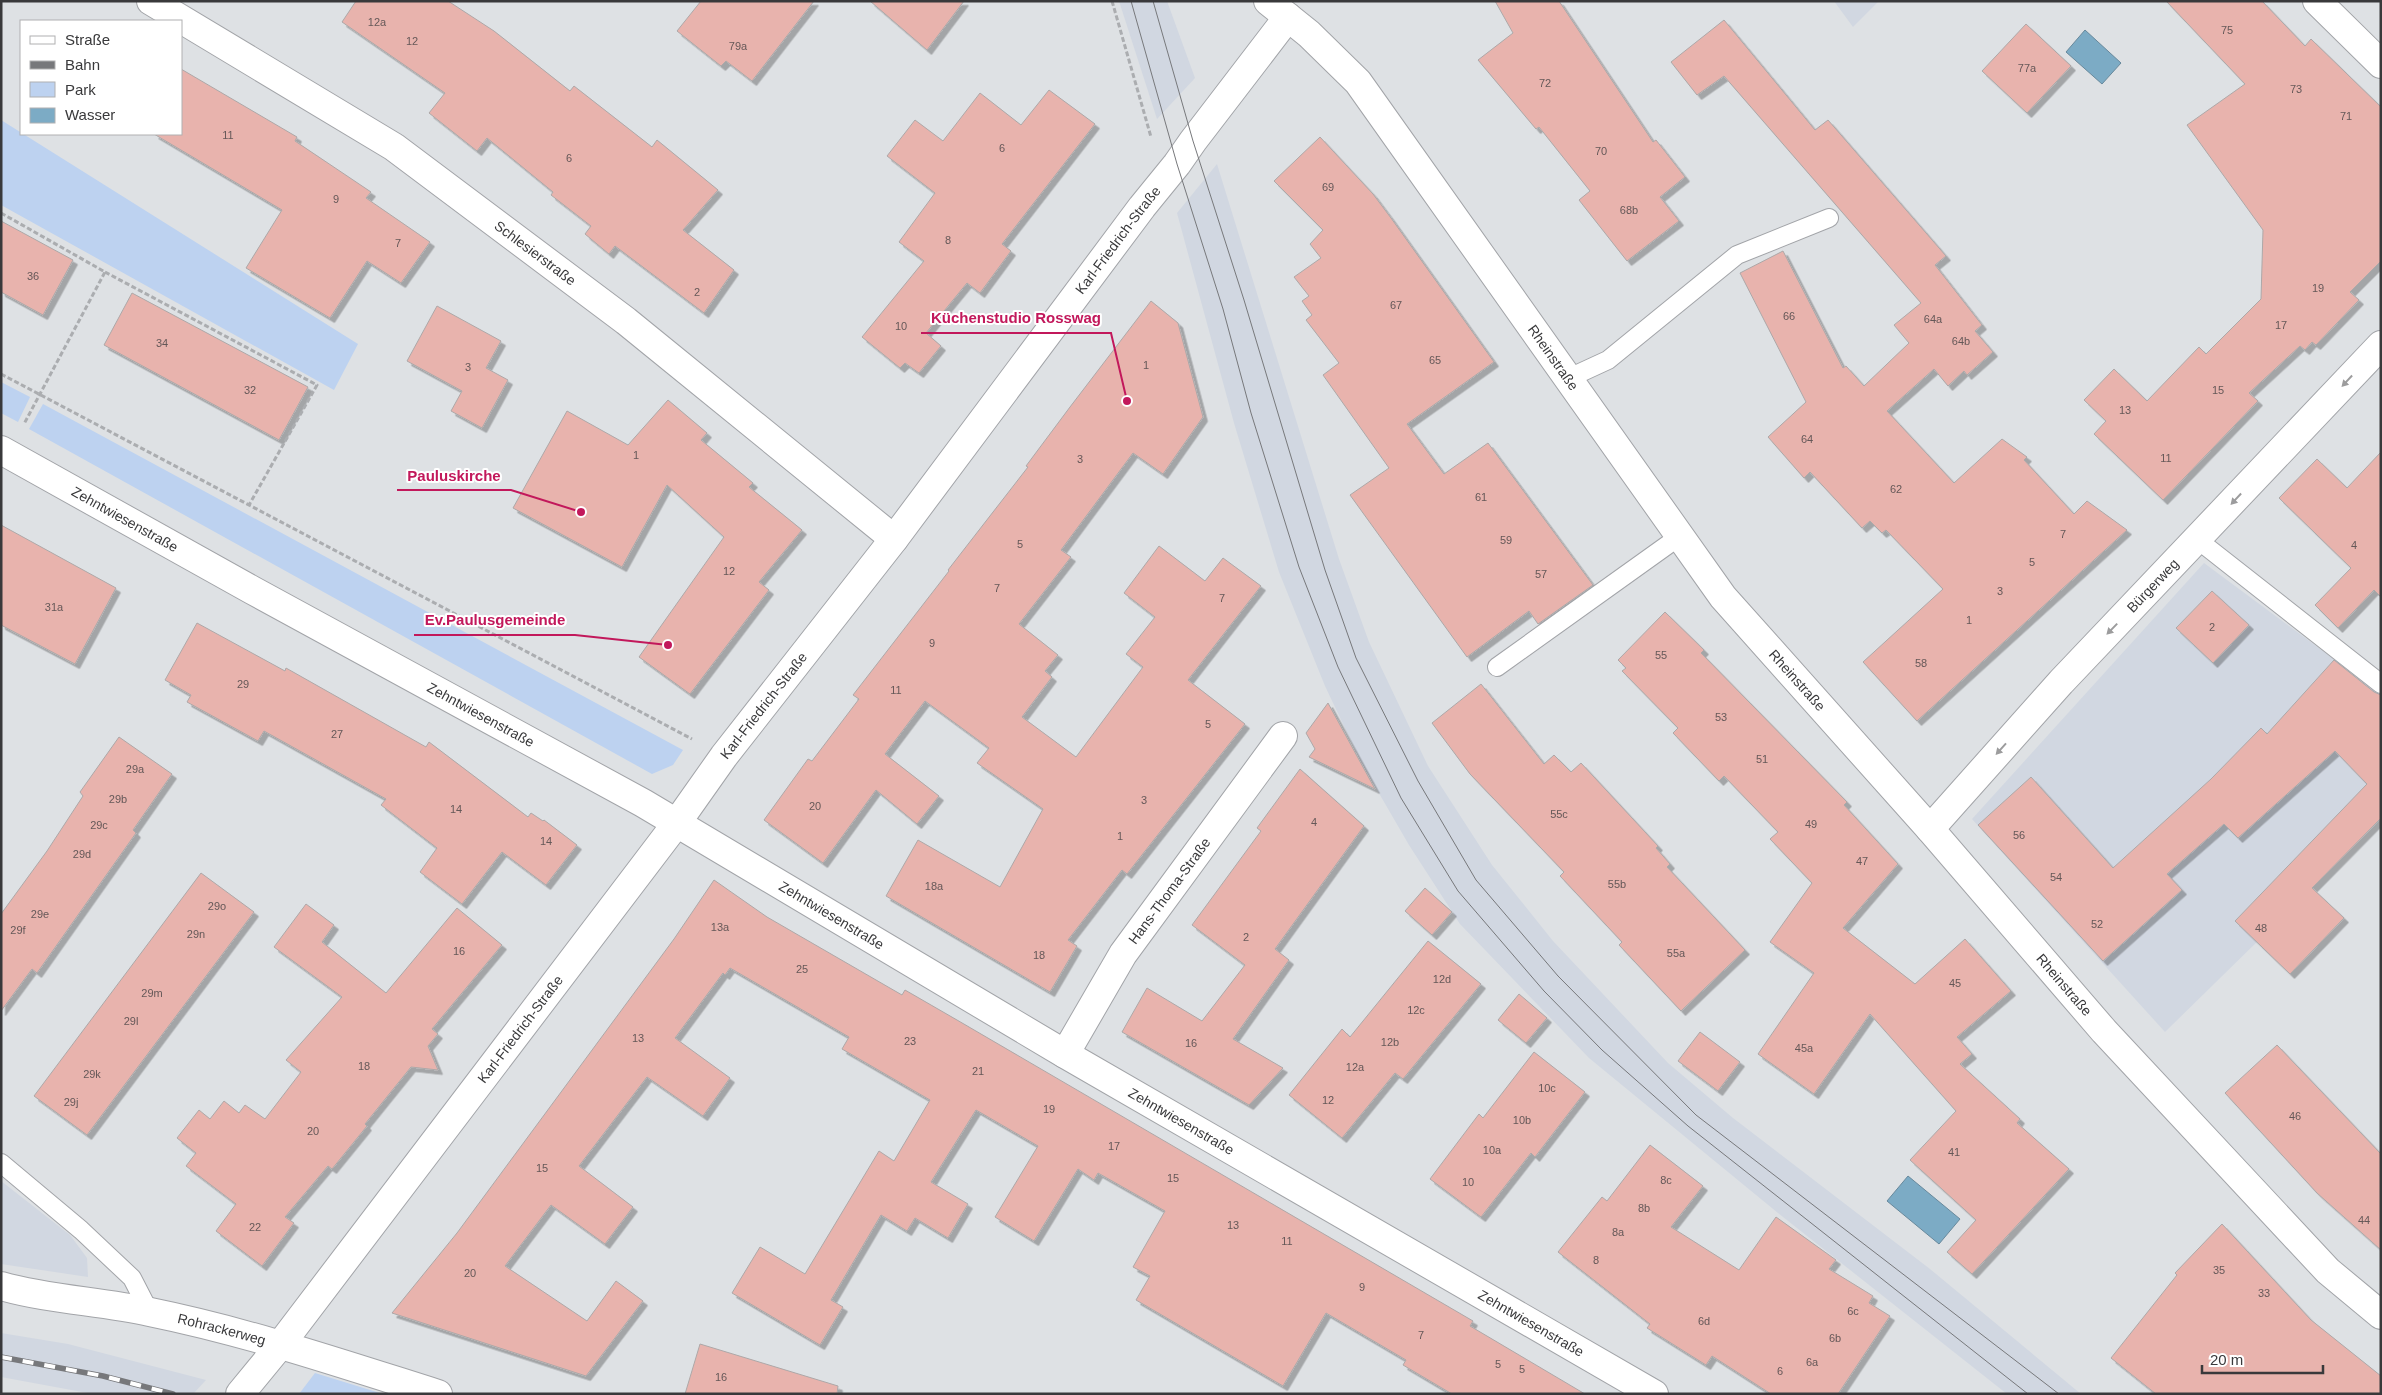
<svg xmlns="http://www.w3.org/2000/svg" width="2382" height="1395" font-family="Arial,sans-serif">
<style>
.built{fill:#d1d7e1}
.green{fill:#bdd2f0}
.water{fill:#7cabc5;stroke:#68899c}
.building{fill:#e8b3ad;stroke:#ada8a8;filter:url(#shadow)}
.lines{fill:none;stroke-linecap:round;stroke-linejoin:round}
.lane-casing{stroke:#a2a4a8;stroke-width:20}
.street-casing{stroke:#a2a4a8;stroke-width:30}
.secondary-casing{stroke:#a2a4a8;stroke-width:30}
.path{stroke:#abadb0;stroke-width:3;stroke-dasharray:5 2.5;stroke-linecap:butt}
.lane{stroke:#fff;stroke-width:18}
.street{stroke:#fff;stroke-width:28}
.secondary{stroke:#fff;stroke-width:28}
.tram{stroke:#77787b;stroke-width:1}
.rail-casing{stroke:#77787b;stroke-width:5.5}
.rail{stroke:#fff;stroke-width:4;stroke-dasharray:11;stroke-linecap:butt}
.oneway{fill:#9c9c9d}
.labels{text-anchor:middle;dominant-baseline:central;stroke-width:4;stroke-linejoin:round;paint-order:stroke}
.number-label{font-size:11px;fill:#655858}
.street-label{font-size:14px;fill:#39393b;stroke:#fff}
.leader{fill:none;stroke:#c2185b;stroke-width:2}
.callout-dot{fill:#c2185b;stroke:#fff;stroke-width:2}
.callout-label{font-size:15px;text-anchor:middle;font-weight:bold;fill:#c2185b;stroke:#fff;stroke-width:4;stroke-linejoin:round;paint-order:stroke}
</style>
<defs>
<filter id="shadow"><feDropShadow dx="4.5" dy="4.5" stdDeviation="0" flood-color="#0004"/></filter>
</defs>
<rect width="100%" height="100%" fill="#dee1e4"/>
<!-- built -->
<g class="built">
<path d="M1119,1H1167L1195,78L1157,119Z"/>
<path d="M1834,1H1879L1853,27Z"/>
<path d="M1217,164L1339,559L1369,642L1428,766L1492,865L1553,941L1668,1063L1733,1118L1930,1269L2081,1394H2007L1778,1213L1589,1058L1460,924L1409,845L1362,764L1325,686L1279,572L1234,423L1177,213Z"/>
<path d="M2204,563L2381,694V818L2312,888L2165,1032L1972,819Z"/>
<path d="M1,1181L70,1235L87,1258L88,1277L1,1264Z"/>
<path d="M1,1333L68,1344L206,1380L193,1394H93L1,1377Z"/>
</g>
<!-- green -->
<g class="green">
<path d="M1,120L358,344L334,390L1,205Z"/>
<path d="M1,382L30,397L18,422L1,413Z"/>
<path d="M43,404L683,750L673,765L652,774L29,429Z"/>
<path d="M315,1373L383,1394H299Z"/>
</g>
<!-- water -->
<g class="water">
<path d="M2085,30L2121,63L2102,84L2066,52Z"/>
<path d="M1908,1176L1960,1219L1939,1244L1887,1201Z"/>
</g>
<!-- building -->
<g class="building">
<path d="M356,1H448L494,31L570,91L574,86L652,147L657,140L718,190L683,230L734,270L704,313L615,246L609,254L585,234L591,226L551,195L553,192L487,138L477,151L429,113L445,93L342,22Z"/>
<path d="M701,1H814L752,81L726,61L721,66L677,31Z"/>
<path d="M870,1H964L927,50Z"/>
<path d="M1495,1H1559L1653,142L1656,140L1685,177L1660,197L1679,221L1627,261L1579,200L1590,191L1539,127L1536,129L1478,60L1513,33Z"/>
<path d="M2166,1H2262L2305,46L2311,39L2381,107V261L2350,292L2359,300L2316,345L2312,342L2305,350L2300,346L2249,393L2258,401L2163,500L2094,434L2106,421L2084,400L2114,369L2147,401L2199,347L2206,354L2261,299L2263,230L2187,125L2245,84Z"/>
<path d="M1724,20L1815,130L1828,120L1946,256L1935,265L1982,325L1975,331L1993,352L1967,375L1964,371L1948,386L1934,369L1887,411L1954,483L2002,439L2027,457L2024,460L2074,514L2087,501L2127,530L1917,721L1863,662L1943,589L1886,530L1882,533L1870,521L1862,528L1810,472L1804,478L1768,437L1806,402L1740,273L1783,251L1843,368L1846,366L1864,386L1909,343L1894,325L1921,303L1724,76L1697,95L1671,62Z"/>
<path d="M2026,24L2071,66L2027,113L1982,71Z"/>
<path d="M181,69L297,137L295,141L371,192L366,198L430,242L401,283L367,261L330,318L246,268L282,210L154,134H181Z"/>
<path d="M1049,90L1095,124L1002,244L1011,251L980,293L967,283L926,333L941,346L919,373L905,363L900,368L862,337L924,261L899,242L935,193L887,156L915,120L943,141L980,93L1021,125Z"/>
<path d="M1320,137L1373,194L1391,218L1494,362L1407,424L1444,474L1488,443L1593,585L1538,624L1529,611L1467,657L1350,495L1389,468L1323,375L1339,363L1306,320L1312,315L1302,301L1309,296L1294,277L1321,258L1310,244L1323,230L1274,181Z"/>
<path d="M1,221L73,260L43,315L1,292Z"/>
<path d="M132,293L308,387L279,440L104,345Z"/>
<path d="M1151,301L1178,323L1203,417L1163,474L1133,453L1061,550L1071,557L1019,624L1058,655L1045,671L1052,677L1022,717L1076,757L1143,667L1126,654L1155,617L1124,593L1159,546L1205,581L1223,558L1261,586L1188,680L1245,724L1127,874L1122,870L1068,940L1077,946L1050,992L886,896L918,840L1000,887L1043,809L977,763L989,748L925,701L885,754L939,796L917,824L876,790L823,863L764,820L808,759L812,761L859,699L853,695L949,571L948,570L1028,467L1026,466L1070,407Z"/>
<path d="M437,306L501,341L486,368L508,380L482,428L451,411L462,391L407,361Z"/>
<path d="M668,400L707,433L701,440L753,483L749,487L802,530L759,582L769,590L690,694L639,657L724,537L667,485L622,567L513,508L567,411L628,445Z"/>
<path d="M2381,452V597L2374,590L2338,628L2315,605L2351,568L2279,498L2317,459L2347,488Z"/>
<path d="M1,525L116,588L75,664L1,625Z"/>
<path d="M2212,591L2249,625L2213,663L2176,628Z"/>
<path d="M1665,612L1704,650L1701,653L1847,802L1844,805L1898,864L1843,928L1915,984L1965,939L2011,991L1957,1037L1972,1054L1960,1064L2020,1119L2017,1123L2069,1169L1972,1274L1947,1252L1976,1220L1910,1160L1956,1111L1870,1014L1814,1094L1758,1054L1814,973L1770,942L1812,883L1770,839L1778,832L1724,776L1719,781L1673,733L1678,728L1622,671L1626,668L1618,660Z"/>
<path d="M197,623L285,671L286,668L426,747L429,742L528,817L531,813L543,821L544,820L577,845L546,885L502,852L462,904L420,872L437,848L381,805L386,799L264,731L258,741L187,702L191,695L165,680Z"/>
<path d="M2334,660L2374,692L2381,695V818L2312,888L2344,918L2290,974L2235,921L2367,784L2335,751L2238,838L2224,824L2167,874L2182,890L2103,961L1978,825L2031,777L2113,868L2211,779L2261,728L2267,734Z"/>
<path d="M1481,684L1544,764L1554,755L1571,772L1581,763L1658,846L1656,848L1670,864L1667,867L1745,950L1681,1011L1619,945L1622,942L1560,876L1564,872L1470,774L1432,723Z"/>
<path d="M1328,703L1375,789L1309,757L1315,749L1306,733Z"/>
<path d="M119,737L172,774L133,830L136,833L37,973L32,969L1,1011V914L47,851L83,796L80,792Z"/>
<path d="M1300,769L1364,826L1275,949L1289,960L1233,1039L1283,1068L1249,1105L1122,1032L1147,988L1202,1021L1245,965L1192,925L1261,831L1257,828Z"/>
<path d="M201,873L254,912L87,1135L34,1096Z"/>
<path d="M714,880L767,917L902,995L905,990L957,1020L1473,1321L1470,1326L1585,1394H1452L1403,1365L1406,1360L1326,1313L1283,1386L1136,1300L1150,1276L1133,1267L1165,1211L1098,1173L1094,1180L1078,1169L1034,1241L995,1217L1038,1146L976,1110L931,1182L968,1204L948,1238L915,1218L907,1231L881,1215L831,1300L843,1307L820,1345L732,1293L760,1247L805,1274L879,1151L894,1161L930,1100L842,1049L849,1037L730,968L725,975L723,973L675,1038L730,1078L703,1116L647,1077L579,1166L633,1207L605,1244L551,1205L505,1266L587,1321L616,1281L643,1301L586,1376L392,1313L457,1233L674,939Z"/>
<path d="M1425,888L1452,912L1432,935L1405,911Z"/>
<path d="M306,904L334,925L322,942L386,993L457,908L502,945L432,1029L438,1034L428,1046L438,1070L411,1067L365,1124L367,1126L332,1169L328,1166L285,1217L294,1223L262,1266L216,1231L236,1204L186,1166L196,1153L177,1138L199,1110L210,1119L224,1101L239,1113L245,1105L265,1119L301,1072L286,1060L342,997L274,947Z"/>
<path d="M1428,941L1481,984L1403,1079L1395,1073L1342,1138L1289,1095L1342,1029L1350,1037Z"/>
<path d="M1519,994L1547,1018L1526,1043L1498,1020Z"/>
<path d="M1700,1032L1740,1062L1718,1091L1678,1061Z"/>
<path d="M2277,1045L2381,1154V1250L2317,1193L2225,1093Z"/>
<path d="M1534,1052L1585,1092L1535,1157L1531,1153L1481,1217L1430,1179L1479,1114L1483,1118Z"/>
<path d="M1650,1145L1703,1186L1671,1227L1739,1270L1776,1217L1836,1260L1829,1269L1873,1296L1869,1303L1890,1316L1838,1394H1771L1712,1356L1706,1365L1647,1328L1650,1324L1558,1252L1602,1197L1607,1201Z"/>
<path d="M2222,1224L2311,1320L2381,1376V1394H2156L2111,1358L2177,1275L2175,1273Z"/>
<path d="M700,1344L838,1386L837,1394H685Z"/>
</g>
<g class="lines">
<!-- lane casing -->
<g class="lane-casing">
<g id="lane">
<path d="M1569,378L1608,360L1737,255L1829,218"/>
<path d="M2198,540L2381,684"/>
<path d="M1497,667L1680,536"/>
<path d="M1,1163L81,1230L132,1278L149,1311"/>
</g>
</g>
<!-- street casing -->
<g class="street-casing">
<g id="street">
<path id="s1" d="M151,1L394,147L626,321L894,539"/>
<path d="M2317,1L2381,64"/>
<path id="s2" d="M1,450L252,590L643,803L1065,1054L1654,1394"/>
<path id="s3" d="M1930,829L2061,682L2381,345"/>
<path id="s4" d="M1065,1054L1123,954L1283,736"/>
<path id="s5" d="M1,1286C50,1300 101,1301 150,1312C248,1332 343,1364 438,1394"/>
<path id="s6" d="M240,1394L281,1344L676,824L724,756L894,539L1142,207L1177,164L1193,141L1288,17"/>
</g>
</g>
<!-- secondary casing -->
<g class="secondary-casing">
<g id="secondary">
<path id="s7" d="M1268,1L1309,34L1358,82L1723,597L1930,829L2104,1031L2328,1271L2381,1315"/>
</g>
</g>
<!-- path -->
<g class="path">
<path d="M1112,1L1151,137"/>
<path d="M1,213L105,272L24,424"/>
<path d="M105,272L317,385L249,505"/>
<path d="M1,374L692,739"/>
</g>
<!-- lane -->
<use href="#lane" class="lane"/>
<!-- street -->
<use href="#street" class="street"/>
<!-- secondary -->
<use href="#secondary" class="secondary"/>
<!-- tram -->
<g class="tram">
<path d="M1131,1L1177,164L1223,309L1251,413L1299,567L1338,667L1401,798L1458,891L1544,991L1602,1050L1688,1126L2028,1394"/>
<path d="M1153,1L1193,141L1244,300L1325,570L1356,658L1418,781L1476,880L1558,976L1696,1115L2059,1394"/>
</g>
<!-- rail casing -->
<g class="rail-casing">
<path id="rail" d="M1,1357L103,1376L173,1394"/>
</g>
<!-- rail -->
<use href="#rail" class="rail"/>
</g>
<!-- one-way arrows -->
<defs><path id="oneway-solid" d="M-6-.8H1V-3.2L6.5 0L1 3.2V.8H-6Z" transform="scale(1.25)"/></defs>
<g class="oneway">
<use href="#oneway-solid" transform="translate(2347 381) rotate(133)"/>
<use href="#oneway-solid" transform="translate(2236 499) rotate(133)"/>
<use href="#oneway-solid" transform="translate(2112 629) rotate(134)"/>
<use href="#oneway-solid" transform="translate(2001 749) rotate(132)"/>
</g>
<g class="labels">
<!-- number labels -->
<g class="number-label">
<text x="377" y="22">12a</text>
<text x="2227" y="30">75</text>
<text x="412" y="41">12</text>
<text x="738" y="46">79a</text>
<text x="2027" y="68">77a</text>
<text x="1545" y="83">72</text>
<text x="2296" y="89">73</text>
<text x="2346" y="116">71</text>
<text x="228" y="135">11</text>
<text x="1002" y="148">6</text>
<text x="1601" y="151">70</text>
<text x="569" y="158">6</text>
<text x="1328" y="187">69</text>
<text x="336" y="199">9</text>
<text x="1629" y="210">68b</text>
<text x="948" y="240">8</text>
<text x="398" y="243">7</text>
<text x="33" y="276">36</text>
<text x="2318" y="288">19</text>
<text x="697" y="292">2</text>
<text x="1396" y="305">67</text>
<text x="1789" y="316">66</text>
<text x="1933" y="319">64a</text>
<text x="2281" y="325">17</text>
<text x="901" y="326">10</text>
<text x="1961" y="341">64b</text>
<text x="162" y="343">34</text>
<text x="1435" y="360">65</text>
<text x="1146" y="365">1</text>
<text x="468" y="367">3</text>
<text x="250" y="390">32</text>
<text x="2218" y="390">15</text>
<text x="2125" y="410">13</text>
<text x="1807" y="439">64</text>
<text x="636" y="455">1</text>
<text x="2166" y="458">11</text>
<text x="1080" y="459">3</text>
<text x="1896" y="489">62</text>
<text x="1481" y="497">61</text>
<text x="2063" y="534">7</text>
<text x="1506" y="540">59</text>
<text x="1020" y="544">5</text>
<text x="2354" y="545">4</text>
<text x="2032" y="562">5</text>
<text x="729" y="571">12</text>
<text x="1541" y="574">57</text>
<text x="997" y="588">7</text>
<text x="2000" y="591">3</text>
<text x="1222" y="598">7</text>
<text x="54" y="607">31a</text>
<text x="1969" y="620">1</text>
<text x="2212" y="627">2</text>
<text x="932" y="643">9</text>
<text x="1661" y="655">55</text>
<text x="1921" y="663">58</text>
<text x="243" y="684">29</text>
<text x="896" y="690">11</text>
<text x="1721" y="717">53</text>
<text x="1208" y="724">5</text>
<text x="337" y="734">27</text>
<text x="1762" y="759">51</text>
<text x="135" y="769">29a</text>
<text x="118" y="799">29b</text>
<text x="1144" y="800">3</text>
<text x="815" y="806">20</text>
<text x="456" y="809">14</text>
<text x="1559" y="814">55c</text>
<text x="1314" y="822">4</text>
<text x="1811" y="824">49</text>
<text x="99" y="825">29c</text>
<text x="2019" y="835">56</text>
<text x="1120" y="836">1</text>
<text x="546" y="841">14</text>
<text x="82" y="854">29d</text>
<text x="1862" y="861">47</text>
<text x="2056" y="877">54</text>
<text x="1617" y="884">55b</text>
<text x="934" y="886">18a</text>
<text x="217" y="906">29o</text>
<text x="40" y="914">29e</text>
<text x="2097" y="924">52</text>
<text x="720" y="927">13a</text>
<text x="2261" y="928">48</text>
<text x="18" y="930">29f</text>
<text x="196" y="934">29n</text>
<text x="1246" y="937">2</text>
<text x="459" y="951">16</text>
<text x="1676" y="953">55a</text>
<text x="1039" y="955">18</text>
<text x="802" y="969">25</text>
<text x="1442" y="979">12d</text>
<text x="1955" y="983">45</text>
<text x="152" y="993">29m</text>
<text x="1416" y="1010">12c</text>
<text x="131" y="1021">29l</text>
<text x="638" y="1038">13</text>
<text x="910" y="1041">23</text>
<text x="1390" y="1042">12b</text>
<text x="1191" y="1043">16</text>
<text x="1804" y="1048">45a</text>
<text x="364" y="1066">18</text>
<text x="1355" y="1067">12a</text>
<text x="978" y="1071">21</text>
<text x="92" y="1074">29k</text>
<text x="1547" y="1088">10c</text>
<text x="1328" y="1100">12</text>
<text x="71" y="1102">29j</text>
<text x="1049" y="1109">19</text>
<text x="2295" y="1116">46</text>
<text x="1522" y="1120">10b</text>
<text x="313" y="1131">20</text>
<text x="1114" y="1146">17</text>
<text x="1492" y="1150">10a</text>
<text x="1954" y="1152">41</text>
<text x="542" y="1168">15</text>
<text x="1173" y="1178">15</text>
<text x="1666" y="1180">8c</text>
<text x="1468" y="1182">10</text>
<text x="1644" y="1208">8b</text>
<text x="2364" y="1220">44</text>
<text x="1233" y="1225">13</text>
<text x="255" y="1227">22</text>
<text x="1618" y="1232">8a</text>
<text x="1287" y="1241">11</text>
<text x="1596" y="1260">8</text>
<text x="2219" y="1270">35</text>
<text x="470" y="1273">20</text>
<text x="1362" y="1287">9</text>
<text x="2264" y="1293">33</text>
<text x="1853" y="1311">6c</text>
<text x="1704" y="1321">6d</text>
<text x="1421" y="1335">7</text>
<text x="1835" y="1338">6b</text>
<text x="1812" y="1362">6a</text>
<text x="1498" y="1364">5</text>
<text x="1522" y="1369">5</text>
<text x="1780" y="1371">6</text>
<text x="721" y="1377">16</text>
</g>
<!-- street labels -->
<g class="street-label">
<text stroke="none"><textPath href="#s6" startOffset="1450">Karl-Friedrich-Straße</textPath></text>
<text stroke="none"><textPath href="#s1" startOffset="460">Schlesierstraße</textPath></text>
<text stroke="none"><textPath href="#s7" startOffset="459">Rheinstraße</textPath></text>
<text stroke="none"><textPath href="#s2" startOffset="142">Zehntwiesenstraße</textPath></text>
<text stroke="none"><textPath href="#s3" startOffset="330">Bürgerweg</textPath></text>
<text stroke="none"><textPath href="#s7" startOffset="864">Rheinstraße</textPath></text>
<text stroke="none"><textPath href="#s6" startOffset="865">Karl-Friedrich-Straße</textPath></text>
<text stroke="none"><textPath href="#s2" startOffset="548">Zehntwiesenstraße</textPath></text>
<text stroke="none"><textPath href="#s4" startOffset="194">Hans-Thoma-Straße</textPath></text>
<text stroke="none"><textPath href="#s2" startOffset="952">Zehntwiesenstraße</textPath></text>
<text stroke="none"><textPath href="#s7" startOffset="1269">Rheinstraße</textPath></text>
<text stroke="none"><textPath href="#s6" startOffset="460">Karl-Friedrich-Straße</textPath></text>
<text stroke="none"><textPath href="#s2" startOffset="1358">Zehntwiesenstraße</textPath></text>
<text stroke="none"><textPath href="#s2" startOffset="1762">Zehntwiesenstraße</textPath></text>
<text stroke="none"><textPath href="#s5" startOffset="225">Rohrackerweg</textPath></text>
</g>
</g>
<!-- callouts -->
<path class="leader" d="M1127 401L1111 333H921M581 512L511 490H397M668 645L575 635H414"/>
<g class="callout-dot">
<circle cx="1127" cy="401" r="5"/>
<circle cx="581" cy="512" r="5"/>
<circle cx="668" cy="645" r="5"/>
</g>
<g class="callout-label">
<text x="1016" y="323">Küchenstudio Rosswag</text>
<text x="454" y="481">Pauluskirche</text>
<text x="495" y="625">Ev.Paulusgemeinde</text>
</g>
<!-- border -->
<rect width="2382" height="1395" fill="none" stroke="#39393b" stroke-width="5"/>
<!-- legend -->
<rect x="20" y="20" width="162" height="115" fill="#ffffff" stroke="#b0b0b1"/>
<rect x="30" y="36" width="25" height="8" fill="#ffffff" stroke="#b0b0b1"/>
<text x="65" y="45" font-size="15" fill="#39393b">Straße</text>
<rect x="30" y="61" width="25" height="8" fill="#77787b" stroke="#b0b0b1"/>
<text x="65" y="70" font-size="15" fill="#39393b">Bahn</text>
<rect x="30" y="82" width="25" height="15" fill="#bdd2f0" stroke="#b0b0b1"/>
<text x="65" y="95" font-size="15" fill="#39393b">Park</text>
<rect x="30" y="108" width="25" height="15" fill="#7cabc5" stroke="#b0b0b1"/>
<text x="65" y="120" font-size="15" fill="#39393b">Wasser</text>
<!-- scale -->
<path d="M2202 1365v8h121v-8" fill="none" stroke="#39393b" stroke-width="2.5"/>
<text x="2210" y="1365" font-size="15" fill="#39393b" stroke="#ffffff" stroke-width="4" paint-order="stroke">20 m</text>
</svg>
